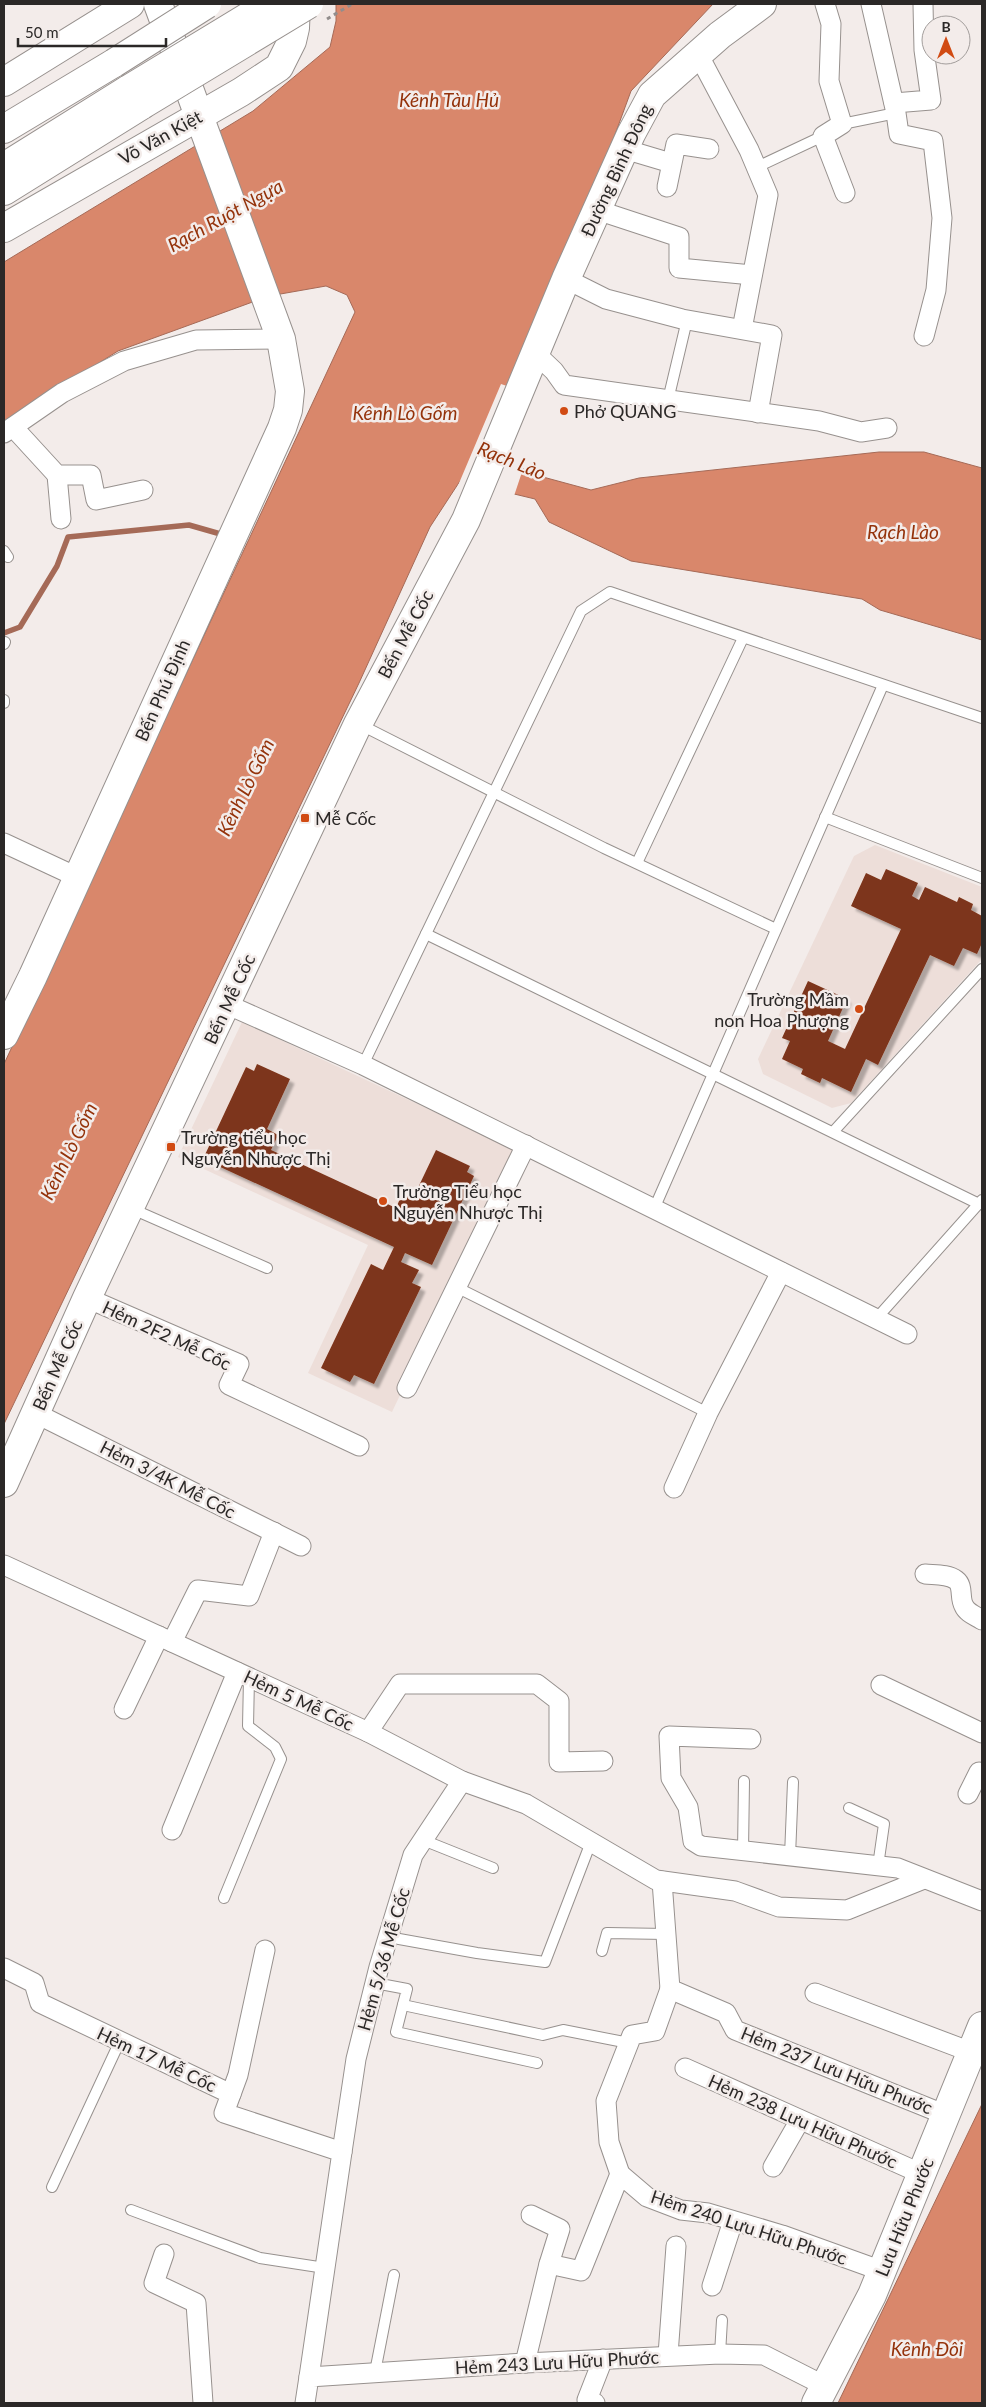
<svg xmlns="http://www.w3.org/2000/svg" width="986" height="2407" font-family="Lato,sans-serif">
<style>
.built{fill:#edded9}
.water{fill:#d9876b;stroke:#a56a57}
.pier{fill:#f3ecea}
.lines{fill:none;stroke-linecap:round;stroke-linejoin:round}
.stream{stroke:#a56a57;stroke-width:5.5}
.building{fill:#7d341a;filter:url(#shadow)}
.lane-casing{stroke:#97918e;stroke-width:12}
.street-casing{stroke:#97918e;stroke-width:21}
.secondary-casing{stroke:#97918e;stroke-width:30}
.primary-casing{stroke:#97918e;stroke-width:30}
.highway-casing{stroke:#97918e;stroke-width:30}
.path{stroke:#928d8c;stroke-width:3;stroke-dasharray:4 4;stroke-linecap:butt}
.lane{stroke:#fff;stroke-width:10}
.street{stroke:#fff;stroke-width:19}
.secondary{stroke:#fff;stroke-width:28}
.primary{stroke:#fff;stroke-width:28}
.highway{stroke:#fff;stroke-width:28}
.highway-bridge-casing{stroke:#97918e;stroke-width:30;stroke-linecap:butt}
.highway-bridge{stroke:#fff;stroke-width:28}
.poi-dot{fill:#d14b13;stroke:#f3ecea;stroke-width:2}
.labels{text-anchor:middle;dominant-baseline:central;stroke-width:5;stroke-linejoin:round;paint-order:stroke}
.street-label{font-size:18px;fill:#2b2827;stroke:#f3ecea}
.poi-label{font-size:18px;fill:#2b2827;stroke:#f3ecea;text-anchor:start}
.water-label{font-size:19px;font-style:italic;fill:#94320a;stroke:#f3ecea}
</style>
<defs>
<filter id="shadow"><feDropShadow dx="4.5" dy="4.5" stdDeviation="1" flood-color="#0004"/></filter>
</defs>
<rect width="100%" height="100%" fill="#f3ecea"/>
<!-- built -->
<g class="built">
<path d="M875,845L982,887V959L851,1103L832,1108L763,1074L758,1059L854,856Z"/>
<path d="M242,1022L516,1150L392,1412L308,1373L368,1245L178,1157Z"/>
</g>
<!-- water -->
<g class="water">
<path d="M336,4H713L631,91L574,246L482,451L543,477L591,490L639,478L879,452H924L982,468V640L880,610L862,599L631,561L549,522L535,499L460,481L430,527L359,683L4,1424V1064L355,312L347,295L326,286L269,296L118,351L4,422V262L253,111L330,47L336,21Z"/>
<path d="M982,2104V2403H838Z"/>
</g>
<!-- pier -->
<path class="pier" d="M501,384L510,387L486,450L524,466L514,496L461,483L454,495Z"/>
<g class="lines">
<!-- stream -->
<path class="stream" d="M4,633L20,627L57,566L68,537L189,525L224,535"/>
</g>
<!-- building -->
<g class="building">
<path d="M886,869L918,883L912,896L919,900L925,887L957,902L959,897L973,904L971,910L982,916V943L977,954L963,948L954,966L930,955L878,1065L866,1059L851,1092L822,1078L820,1083L801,1074L803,1069L782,1059L790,1041L782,1038L808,981L847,999L828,1041L845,1049L901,929L851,906L866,873L881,880Z"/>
<path d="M257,1064L290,1079L267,1129L278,1135L271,1150L396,1208L403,1192L414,1196L436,1150L470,1166L467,1172L474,1176L432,1265L405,1253L401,1262L419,1270L412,1283L421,1287L374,1384L354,1375L350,1382L321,1368L371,1264L383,1270L394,1247L203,1159L246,1067L254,1071Z"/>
</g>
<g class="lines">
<!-- lane casing -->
<g class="lane-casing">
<g id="lane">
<path d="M842,124L896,113"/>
<path d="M757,167L823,136"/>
<path d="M668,400L687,320"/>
<path d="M4,551L8,557"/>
<path d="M4,644L5,642"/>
<path d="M4,700V703"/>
<path d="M359,724L604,848L776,929"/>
<path d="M825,817L982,878"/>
<path d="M637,863L743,638"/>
<path d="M426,934L979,1204"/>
<path d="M363,1065L581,611L610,592L982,718"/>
<path d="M833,1132L982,969"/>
<path d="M130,1208L267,1268"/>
<path d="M654,1209L883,685"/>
<path d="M456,1287L708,1413"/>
<path d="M876,1319L982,1200"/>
<path d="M849,1808L884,1824L878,1866"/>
<path d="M423,1840L493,1868"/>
<path d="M743,1851L744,1781"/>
<path d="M790,1856L793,1782"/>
<path d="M224,1898L281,1759L275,1747L248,1726L249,1678"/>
<path d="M388,1937L477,1953L545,1962L591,1842"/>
<path d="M602,1951L607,1933L666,1934"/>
<path d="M375,1983L407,1989L396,2032L537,2063"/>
<path d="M403,2005L543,2035L563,2030L629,2043"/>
<path d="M52,2187L120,2041"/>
<path d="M131,2210L260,2258L325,2268"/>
<path d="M720,2354L722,2320"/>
<path d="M375,2372L394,2275"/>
</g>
</g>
<!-- street casing -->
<g class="street-casing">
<g id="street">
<path d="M825,4L831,24L829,81L842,124L823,136L845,193"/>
<path d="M871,4L896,113L899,134L933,141L942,218L936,290L924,336"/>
<path d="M698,54L749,150L768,195L742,329"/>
<path d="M894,103L931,100L924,50L923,4"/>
<path d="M624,149L671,163"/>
<path d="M667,187L676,144L709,149"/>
<path d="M597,210L679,237V268L752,275"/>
<path d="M566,279L606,299L682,319L772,335L758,413"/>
<path d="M535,353L554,371L564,385L819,421L861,432L887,428"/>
<path d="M13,427L57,475H91L96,500L143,490"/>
<path d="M4,433L62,393L124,361L196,340L281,339"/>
<path d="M57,475L61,519"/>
<path d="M4,843L77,877"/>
<path d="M226,1004L363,1065L907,1334"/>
<path d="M87,1298L239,1364L229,1385L359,1446"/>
<path d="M407,1388L526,1145"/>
<path d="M35,1413L301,1546"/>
<path d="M674,1488L708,1413L781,1272"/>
<path d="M4,1565L368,1732L462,1781L526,1804L656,1880L735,1891L779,1907L847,1910L924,1879"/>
<path d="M925,1574C935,1575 948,1574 956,1580C964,1586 959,1598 964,1606C967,1613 976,1616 982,1620"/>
<path d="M172,1642L198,1590L249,1596L274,1532"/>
<path d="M881,1685L982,1733"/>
<path d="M124,1709L159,1636"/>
<path d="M368,1732L400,1684H537L559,1701V1762L603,1761"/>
<path d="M751,1739L669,1736L671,1778L688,1807L693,1841L701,1846L898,1868L982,1901"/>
<path d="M968,1794L979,1772L982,1774"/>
<path d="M172,1830L237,1672"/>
<path d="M662,1881L670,1989L726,2013L735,2030L946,2115"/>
<path d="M4,1968L34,1983L40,2003L231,2094L224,2113L342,2152L309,2377"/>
<path d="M815,1993L971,2052"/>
<path d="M685,2068L922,2174"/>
<path d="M231,2094L238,2075L265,1950"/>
<path d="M342,2152L356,2059L379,1967L413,1855L462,1781"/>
<path d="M773,2167L800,2120"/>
<path d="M620,2174L609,2142L606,2101L632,2035L655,2031L670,1989"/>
<path d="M531,2215L560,2229L549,2264"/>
<path d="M164,2254L154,2283L196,2303L203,2403"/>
<path d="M712,2286L733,2221"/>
<path d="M668,2355L676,2246"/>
<path d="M525,2363L549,2264L581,2271L620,2174L647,2197L681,2210L708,2213L782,2235L882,2271"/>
<path d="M305,2403L309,2377L525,2363L720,2354L764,2355L825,2386"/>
<path d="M595,2403L587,2400L603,2359"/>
</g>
</g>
<!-- secondary casing -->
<g class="secondary-casing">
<g id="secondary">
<path d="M4,1035L33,976L282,428L288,410L290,391L281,339L199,116"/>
<path d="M4,1483L87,1298L358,724L466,520L566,279L631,134L652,95L720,35L762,4"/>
<path d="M816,2403L872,2295L982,2026"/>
</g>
</g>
<!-- primary casing -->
<g class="primary-casing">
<g id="primary">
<path d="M158,4L199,116"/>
<path d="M4,82L130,4"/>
<path d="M4,228L241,92L279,67L292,41L295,28L296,4"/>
</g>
</g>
<!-- highway casing -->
<g class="highway-casing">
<g id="highway">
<path d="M4,129L114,63"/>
<path d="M4,167L129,89"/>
<path d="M4,191L142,105"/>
</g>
</g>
<!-- path -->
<path class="path" d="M327,19L352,4"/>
<!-- lane -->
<use href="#lane" class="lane"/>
<!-- street -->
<use href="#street" class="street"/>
<!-- secondary -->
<use href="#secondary" class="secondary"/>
<!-- primary -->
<use href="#primary" class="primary"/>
<!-- highway -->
<use href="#highway" class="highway"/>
<!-- highway-bridge casing -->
<g class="highway-bridge-casing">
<g id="highway-bridge">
<path d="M114,63L207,4"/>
<path d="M129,89L269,4"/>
<path d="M142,105L309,4"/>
</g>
</g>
<!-- highway-bridge -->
<use href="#highway-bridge" class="highway-bridge"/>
</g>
<!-- markers -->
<g class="poi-dot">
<circle cx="564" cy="411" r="5"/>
<rect x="300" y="813" width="10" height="10" rx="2.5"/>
<circle cx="859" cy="1009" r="5"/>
<rect x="166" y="1142" width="10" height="10" rx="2.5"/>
<circle cx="383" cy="1201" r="5"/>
</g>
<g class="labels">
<!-- street labels -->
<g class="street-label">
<text transform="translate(160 137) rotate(-29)">Võ Văn Kiệt</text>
<text transform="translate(616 170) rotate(-65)">Đường Bình Đông</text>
<text transform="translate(405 634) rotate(-62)">Bến Mễ Cốc</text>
<text transform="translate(162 690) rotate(-66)">Bến Phú Định</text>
<text transform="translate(229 999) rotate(-65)">Bến Mễ Cốc</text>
<text transform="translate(167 1335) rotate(25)">Hẻm 2F2 Mễ Cốc</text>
<text transform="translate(57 1365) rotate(-66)">Bến Mễ Cốc</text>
<text transform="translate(168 1479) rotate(27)">Hẻm 3/4K Mễ Cốc</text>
<text transform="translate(299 1700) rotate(25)">Hẻm 5 Mễ Cốc</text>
<text transform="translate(383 1959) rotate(-74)">Hẻm 5/36 Mễ Cốc</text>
<text transform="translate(157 2059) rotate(25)">Hẻm 17 Mễ Cốc</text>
<text transform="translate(837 2070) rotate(22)">Hẻm 237 Lưu Hữu Phước</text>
<text transform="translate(803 2121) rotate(24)">Hẻm 238 Lưu Hữu Phước</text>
<text transform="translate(904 2217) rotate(-68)">Lưu Hữu Phước</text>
<text transform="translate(749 2227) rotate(18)">Hẻm 240 Lưu Hữu Phước</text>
<text transform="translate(557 2362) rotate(-3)">Hẻm 243 Lưu Hữu Phước</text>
</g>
<!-- poi labels -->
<g class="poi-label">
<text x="574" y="411">Phở QUANG</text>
<text x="315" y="818">Mễ Cốc</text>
<text x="849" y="999" text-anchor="end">Trường Mầm<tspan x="849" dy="21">non Hoa Phượng</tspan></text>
<text x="181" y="1137">Trường tiểu học<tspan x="181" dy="21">Nguyễn Nhược Thị</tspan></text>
<text x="393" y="1191">Trường Tiểu học<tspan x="393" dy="21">Nguyễn Nhược Thị</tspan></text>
</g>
<!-- water labels -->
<g class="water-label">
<text x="449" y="99">Kênh Tàu Hủ</text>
<text transform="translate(225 215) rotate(-29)">Rạch Ruột Ngựa</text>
<text x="405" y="412">Kênh Lò Gốm</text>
<text transform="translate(512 460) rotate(22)">Rạch Lào</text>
<text x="903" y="531">Rạch Lào</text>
<text transform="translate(245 787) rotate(-64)">Kênh Lò Gốm</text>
<text transform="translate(68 1151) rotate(-64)">Kênh Lò Gốm</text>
<text x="927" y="2348">Kênh Đôi</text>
</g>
</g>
<!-- border -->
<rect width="986" height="2407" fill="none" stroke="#2b2827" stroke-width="10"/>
<!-- north arrow -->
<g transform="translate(946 40)"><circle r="24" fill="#f3ecea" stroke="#a39e9c"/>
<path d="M0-4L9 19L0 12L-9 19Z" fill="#d14b13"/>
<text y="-8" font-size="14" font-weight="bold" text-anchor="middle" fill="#2b2827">B</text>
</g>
<!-- scale -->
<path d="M18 38v8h148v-8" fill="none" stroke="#2b2827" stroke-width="2.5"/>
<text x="25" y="38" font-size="15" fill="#2b2827" stroke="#f3ecea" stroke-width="4" paint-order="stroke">50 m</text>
</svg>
